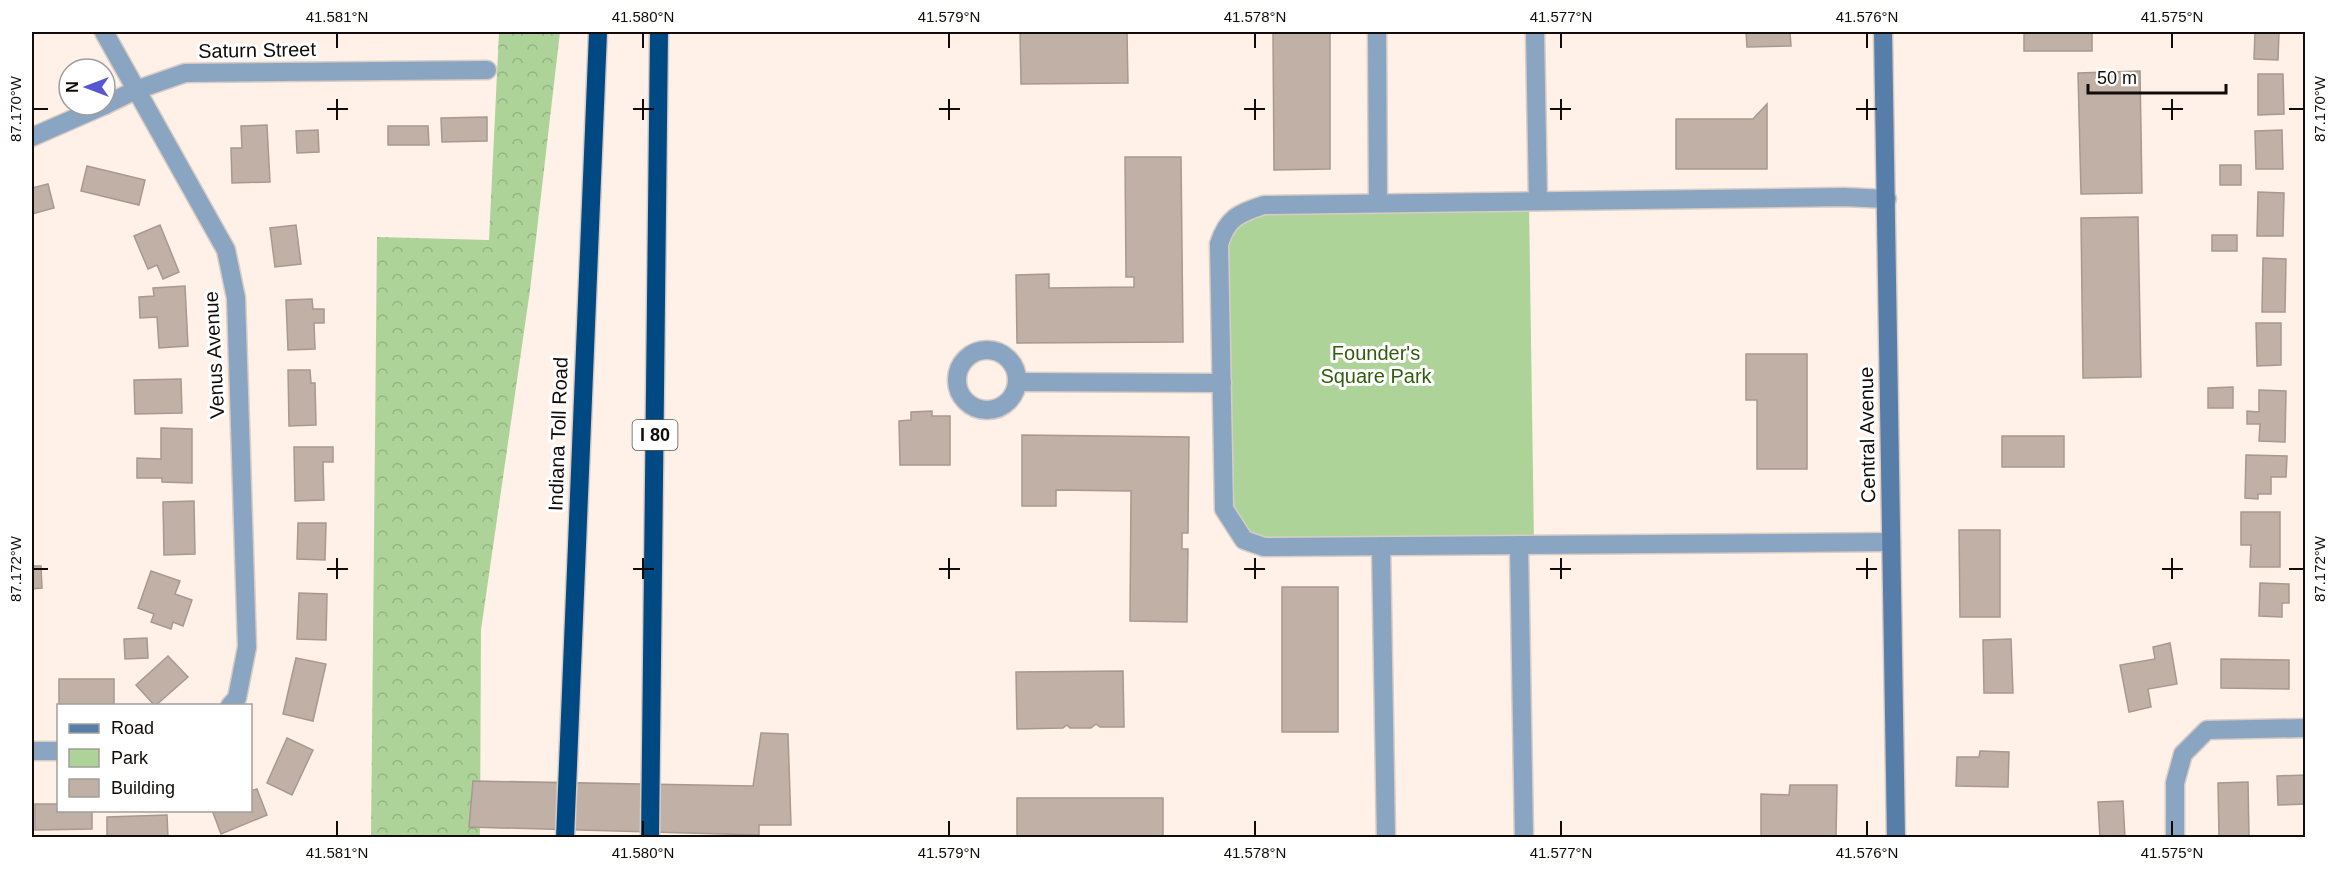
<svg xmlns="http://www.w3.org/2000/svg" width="2337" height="869" font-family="Arial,sans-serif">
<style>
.forest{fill:url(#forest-crowns)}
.green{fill:#add399}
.building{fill:#c1b0a6;stroke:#a8988e;stroke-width:1.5}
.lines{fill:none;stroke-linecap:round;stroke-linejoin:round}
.street-casing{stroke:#d9ccc4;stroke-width:21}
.secondary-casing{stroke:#d9ccc4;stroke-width:21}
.highway-casing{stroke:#d9ccc4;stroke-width:21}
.street{stroke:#8aa5c2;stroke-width:18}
.secondary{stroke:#577ea8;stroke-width:18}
.highway{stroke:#004983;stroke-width:18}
.ticks{fill:none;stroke:#110c09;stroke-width:2}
.labels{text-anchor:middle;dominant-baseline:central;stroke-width:6;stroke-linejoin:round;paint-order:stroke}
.shield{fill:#fff;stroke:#585553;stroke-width:1.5}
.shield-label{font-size:18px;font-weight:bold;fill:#110c09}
.street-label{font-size:20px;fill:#110c09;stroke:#fff}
.park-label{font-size:20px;fill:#305c0e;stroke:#fff}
.neatline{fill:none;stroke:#110c09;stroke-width:2}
.ticks-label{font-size:15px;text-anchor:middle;fill:#110c09}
</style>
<defs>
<pattern id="forest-crowns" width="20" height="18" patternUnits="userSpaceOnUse" patternTransform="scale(1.5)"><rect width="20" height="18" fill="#add399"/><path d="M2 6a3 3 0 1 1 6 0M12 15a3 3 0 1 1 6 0" fill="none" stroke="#94b482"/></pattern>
</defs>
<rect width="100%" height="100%" fill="#fff0e8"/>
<!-- forest -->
<path class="forest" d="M499,32H560L530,290L481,630L480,837L371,838L377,237L489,240Z"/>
<!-- green -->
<path class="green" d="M1529,201L1534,545L1264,547L1232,523L1224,229L1239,213Z"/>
<!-- building -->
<g class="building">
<path d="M1020,32H1127L1128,83L1021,84Z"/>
<path d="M1273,32H1330V169L1274,170Z"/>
<path d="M1746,32H1790L1791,46L1747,47Z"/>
<rect x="2024" y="32" width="68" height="19"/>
<path d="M2255,32H2279L2278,60L2254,59Z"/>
<path d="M2140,71L2142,193L2081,194L2078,73Z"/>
<path d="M2258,74H2283L2284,114L2258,115Z"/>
<path d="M1767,104V169H1676V119H1753Z"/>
<path d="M487,117V141L442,142L441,118Z"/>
<path d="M267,125L270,182L232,183L231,148H242L241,126Z"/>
<path d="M388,126H428L429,145H388Z"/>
<path d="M318,130L319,152L297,153L296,131Z"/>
<path d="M2282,130L2283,169H2256L2255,131Z"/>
<path d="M1125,157H1181L1183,342L1017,343L1016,275L1049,274V288L1134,287V277H1126Z"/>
<rect x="2220" y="165" width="21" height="20"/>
<path d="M87,166L145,180L139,205L81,191Z"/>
<path d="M48,184L54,208L32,214V188Z"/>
<path d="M2258,192L2284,193L2283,236H2257Z"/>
<path d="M2138,217L2141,377L2083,378L2081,218Z"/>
<path d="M160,225L179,272L163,279L157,265L148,269L134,236Z"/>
<path d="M296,225L301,264L275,267L270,228Z"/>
<rect x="2212" y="235" width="25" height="16"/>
<path d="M2263,258L2286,259L2285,312H2262Z"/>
<path d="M185,286L188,346L159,348L157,317L140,318L139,297L154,296L153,288Z"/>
<path d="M312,299L313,309H324V323H314L315,349L288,350L286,300Z"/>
<path d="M2256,323H2281V365L2257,366Z"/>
<path d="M1746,354H1807V469H1757V400H1746Z"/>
<path d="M288,370H310L311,383H315L316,425L289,426Z"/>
<path d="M181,379L182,413L135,414L134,380Z"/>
<path d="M2233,387V408H2208V388Z"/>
<path d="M2259,390L2286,391L2285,442L2259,441L2260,424H2247V411L2259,412Z"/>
<path d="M932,411V416H950V465H900L899,421L911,420V412Z"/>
<path d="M161,428L192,429V483L162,482V478H137V458L161,459Z"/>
<path d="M1022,435L1189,437L1188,533H1182V549H1188L1187,622L1130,621L1131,491L1056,490V506H1022Z"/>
<rect x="2002" y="436" width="62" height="31"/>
<path d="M294,447H333V462H323L324,500L295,501Z"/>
<path d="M2246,455L2287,456L2286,477H2271V494H2258V499L2245,498Z"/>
<path d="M194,501L195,554L164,555L163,502Z"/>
<path d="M2241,512H2280V567H2250L2251,545H2241Z"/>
<path d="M298,523H326L325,560L297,559Z"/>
<path d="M1959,530H2000V617H1960Z"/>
<path d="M32,566H41L42,588L32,589Z"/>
<path d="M151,571L180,581L175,594L192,600L183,626L173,622L171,629L151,622L154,614L138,608Z"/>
<path d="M2260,583L2289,584V603H2282V617L2259,616Z"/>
<rect x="1282" y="587" width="56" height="145"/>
<path d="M299,593L327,594L326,640L297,639Z"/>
<path d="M147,638L148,658L125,659L124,639Z"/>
<path d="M2011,639L2013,693H1984L1983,640Z"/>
<path d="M2170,643L2177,684L2148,689L2151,707L2129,712L2120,665L2155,659L2153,647Z"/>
<path d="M168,656L188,677L155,706L136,685Z"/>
<path d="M296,658L326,664L313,721L283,714Z"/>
<path d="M2221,659L2289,660V689L2221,688Z"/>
<path d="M1123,671L1124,727H1100L1096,724L1091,728H1070L1067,725L1063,728L1017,729L1016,672Z"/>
<rect x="59" y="679" width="55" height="27"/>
<path d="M761,733L788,734L791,825H759V835L469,827L473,781L753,786Z"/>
<path d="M287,738L313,750L292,795L267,783Z"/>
<path d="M1980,751L2009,752L2008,787L1956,786L1957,757H1979Z"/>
<path d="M2306,775V804L2278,805L2277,776Z"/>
<path d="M2248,782L2249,836H2219L2218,783Z"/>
<path d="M1790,785H1837L1836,838H1761V794L1789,795Z"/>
<path d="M257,789L267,815L221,834L212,810H250V791Z"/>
<rect x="1017" y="798" width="146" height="40"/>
<path d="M2123,801L2125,838H2100L2098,802Z"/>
<path d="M35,804H58V810H92V829L35,830Z"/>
<path d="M167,815L168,838H107V817Z"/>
</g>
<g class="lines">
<!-- street casing -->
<g class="street-casing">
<g id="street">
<path d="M104,32L226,250L236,298L247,647L237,698L230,706"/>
<path d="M1377,32L1378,203"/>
<path d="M1535,32L1538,201"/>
<path d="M105,105L136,90L185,73L487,70"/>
<path d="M32,137L105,105"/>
<path d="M1887,199L1844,197L1264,205C1239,213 1227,218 1219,244L1224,509L1244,540L1264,547L1891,542"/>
<circle cx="987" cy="380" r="30"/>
<path d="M1017,382L1222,383"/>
<path d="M1519,545L1524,838"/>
<path d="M1381,546L1386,838"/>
<path d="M32,751H58"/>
<path d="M2175,838V783L2183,754L2207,730L2306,728"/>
</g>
</g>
<!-- secondary casing -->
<g class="secondary-casing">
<path id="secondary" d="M1883,32L1896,838"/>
</g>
<!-- highway casing -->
<g class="highway-casing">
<g id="highway">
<path d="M565,838L598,32"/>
<path d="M650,838L659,32"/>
</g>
</g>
<!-- street -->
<use href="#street" class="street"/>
<!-- secondary -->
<use href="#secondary" class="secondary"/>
<!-- highway -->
<use href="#highway" class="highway"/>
</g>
<!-- ticks -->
<path class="ticks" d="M337,33V48M643,33V48M949,33V48M1255,33V48M1561,33V48M1867,33V48M2172,33V48M337,99V120M643,99V120M949,99V120M1255,99V120M1561,99V120M1867,99V120M2172,99V120M33,109H48M327,109H348M633,109H654M939,109H960M1244,109H1265M1550,109H1571M1856,109H1877M2162,109H2183M2289,109H2304M337,558V579M643,558V579M949,558V579M1255,558V579M1561,558V579M1867,558V579M2172,558V579M33,569H48M327,569H348M633,569H654M939,569H960M1244,569H1265M1550,569H1571M1856,569H1877M2162,569H2183M2289,569H2304M337,821V836M643,821V836M949,821V836M1255,821V836M1561,821V836M1867,821V836M2172,821V836"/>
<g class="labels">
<!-- shield labels -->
<rect class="shield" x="632.5" y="420" width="45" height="30" rx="4.5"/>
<g class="shield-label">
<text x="655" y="435">I 80</text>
</g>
<!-- street labels -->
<g class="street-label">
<text transform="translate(257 50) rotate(-1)">Saturn Street</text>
<text transform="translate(214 355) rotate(-93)">Venus Avenue</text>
<text transform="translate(558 434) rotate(-88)">Indiana Toll Road</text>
<text transform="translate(1867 435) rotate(-91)">Central Avenue</text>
</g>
<!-- park labels -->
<g class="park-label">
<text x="1376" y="353">Founder's<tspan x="1376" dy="23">Square Park</tspan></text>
</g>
</g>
<!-- border -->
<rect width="2337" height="869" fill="none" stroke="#ffffff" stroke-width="66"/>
<!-- legend -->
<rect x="57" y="704" width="195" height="108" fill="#ffffff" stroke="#a09e9d" stroke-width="1.5"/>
<rect x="69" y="724" width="30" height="9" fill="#577ea8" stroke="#a09e9d" stroke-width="1.5"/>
<text x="111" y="734" font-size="18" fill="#110c09">Road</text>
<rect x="69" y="749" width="30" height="18" fill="#add399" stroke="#a09e9d" stroke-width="1.5"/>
<text x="111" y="764" font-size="18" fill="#110c09">Park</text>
<rect x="69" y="779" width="30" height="18" fill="#c1b0a6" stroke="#a09e9d" stroke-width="1.5"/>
<text x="111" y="794" font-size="18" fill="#110c09">Building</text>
<!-- north arrow -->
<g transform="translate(87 87) rotate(270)"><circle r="28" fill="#ffffff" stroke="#a09e9d" stroke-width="1.5"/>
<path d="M0-4.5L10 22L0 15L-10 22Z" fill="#5758cf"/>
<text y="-9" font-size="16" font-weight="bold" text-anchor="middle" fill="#110c09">N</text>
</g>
<!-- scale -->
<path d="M2088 84v9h138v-9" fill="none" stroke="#110c09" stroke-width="3"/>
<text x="2097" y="84" font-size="18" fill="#110c09" stroke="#ffffff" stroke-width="4.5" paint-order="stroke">50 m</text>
<rect x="33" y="33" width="2271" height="803" class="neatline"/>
<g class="ticks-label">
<text x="337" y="22">41.581°N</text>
<text x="643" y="22">41.580°N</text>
<text x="949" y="22">41.579°N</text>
<text x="1255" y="22">41.578°N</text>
<text x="1561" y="22">41.577°N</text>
<text x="1867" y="22">41.576°N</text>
<text x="2172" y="22">41.575°N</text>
<text transform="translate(2320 109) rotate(-90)" y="5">87.170°W</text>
<text transform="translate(16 109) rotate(-90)" y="5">87.170°W</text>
<text transform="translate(2320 569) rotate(-90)" y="5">87.172°W</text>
<text transform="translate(16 569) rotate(-90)" y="5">87.172°W</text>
<text x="337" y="858">41.581°N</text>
<text x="643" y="858">41.580°N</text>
<text x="949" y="858">41.579°N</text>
<text x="1255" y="858">41.578°N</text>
<text x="1561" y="858">41.577°N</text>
<text x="1867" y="858">41.576°N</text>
<text x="2172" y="858">41.575°N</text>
</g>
</svg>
